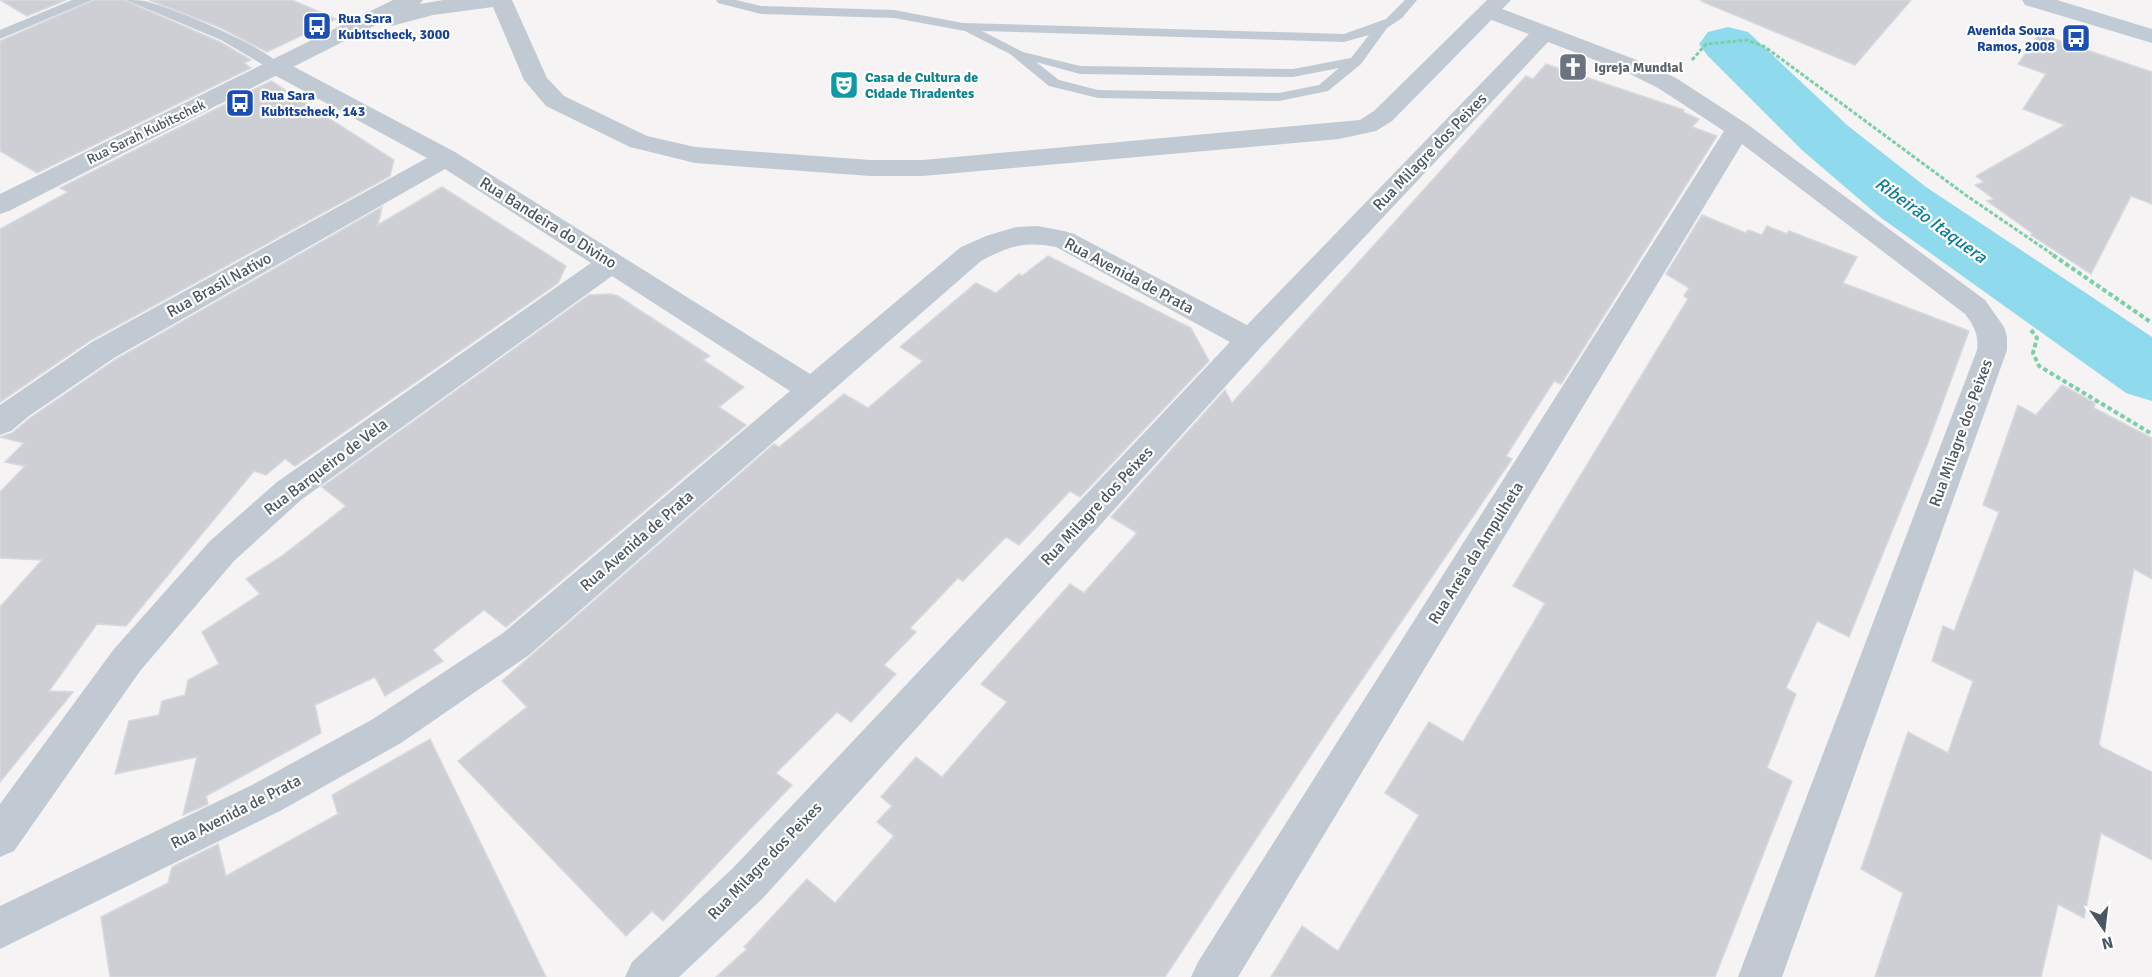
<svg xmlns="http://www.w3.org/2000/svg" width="2152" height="977" font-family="Signika,sans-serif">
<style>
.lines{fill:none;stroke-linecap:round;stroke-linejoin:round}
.river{fill:#90daee;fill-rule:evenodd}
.building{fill:#cdcfd5;stroke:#d7d9de;stroke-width:1.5}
.path-far1{stroke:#7ad0a6;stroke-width:3;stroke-dasharray:4 2;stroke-linecap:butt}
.path{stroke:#7ad0a6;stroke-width:4;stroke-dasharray:4.5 3;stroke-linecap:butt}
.service{fill:#c1cad2;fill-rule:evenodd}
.minor{fill:#c1cad2;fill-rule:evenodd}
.tertiary{fill:#c1cad2;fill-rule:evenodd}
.secondary{fill:#c1cbd6;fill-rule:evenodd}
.labels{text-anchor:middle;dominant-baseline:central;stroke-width:4.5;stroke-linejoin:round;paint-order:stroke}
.far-transit-label{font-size:14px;font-weight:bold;fill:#164399;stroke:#fff;text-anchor:start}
.far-worship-label{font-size:14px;font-weight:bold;fill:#5b616d;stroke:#fff;text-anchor:start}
.far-culture-label{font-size:14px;font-weight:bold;fill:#0d838f;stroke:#fff;text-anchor:start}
.far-street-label{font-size:14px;fill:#4a5661;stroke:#fff}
.street-label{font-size:16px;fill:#4a5661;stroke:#fff}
.water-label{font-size:18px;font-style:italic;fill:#0c7c9b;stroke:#fff}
</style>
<rect width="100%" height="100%" fill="#f5f3f3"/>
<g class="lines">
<!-- river -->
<path class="river" d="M1728,27L1748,32L1847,125L1926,187L2152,337V401L2126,393L1880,217L1803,151L1708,56L1699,44L1708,32Z"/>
</g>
<!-- building -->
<g class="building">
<path d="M0,0H66L27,16Z"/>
<path d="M94,0H124L220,42L251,60L244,63L251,68L37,173L0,151V41Z"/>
<path d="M149,0H292L336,19L267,52L219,27Z"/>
<path d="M1911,0L1855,65L1701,1V0Z"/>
<path d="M2039,34L2152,72V204L2131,196L2091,274L2031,235L2032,233L1987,201L1994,199L1975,185L1984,182L1976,176L2065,125L2023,109L2046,74L2018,64Z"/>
<path d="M1546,64L1684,110L1683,112L1699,119L1692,127L1717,136L1561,384L1554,381L1506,456L1512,459L1333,722L1165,977H716L747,949L744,947L807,879L835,903L894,836L877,822L892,806L881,797L916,757L942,777L1007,702L981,684L1070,584L1084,593L1137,533L1111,517L1225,390L1232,403L1526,76L1533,79Z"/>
<path d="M271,81L394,160L390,176L91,340L0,402V229L68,192L60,188Z"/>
<path d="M442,187L566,266L558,283L295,466L285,459L266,475L254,471L126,626L97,624L49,691L73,692L0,782V607L42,560L0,558V492L25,466L5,462L24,443L0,437L12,433L30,418L115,360L382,207L378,225Z"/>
<path d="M1702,215L1746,233L1748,230L1762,235L1767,226L1787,234L1789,231L1857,257L1843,283L1969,331L1929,440L1849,637L1817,621L1786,688L1796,694L1767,768L1792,781L1715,977H1271L1302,926L1338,951L1419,815L1385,793L1429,722L1463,742L1545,603L1513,586L1688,299L1684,296L1689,288L1666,274Z"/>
<path d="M1048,256L1191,328L1209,361L1080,497L1070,491L1019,545L1006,537L963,581L958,578L910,628L916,632L884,665L896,674L851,722L837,712L776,773L792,785L663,921L652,911L626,936L458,761L527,707L502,681L774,444L779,447L844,394L868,408L923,361L900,347L976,283L996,293L1019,274L1022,276Z"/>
<path d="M610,294L618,296L710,356L703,360L744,387L719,407L746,425L506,627L484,610L433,650L443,661L385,696L375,677L315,705L321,733L206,796L208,804L183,815L197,757L115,774L129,721L159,715L162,701L185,695L188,680L219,664L202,632L260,594L246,579L282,556L346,506L322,487L589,295Z"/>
<path d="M2062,385L2095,403L2094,408L2152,438V579L2134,569L2099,744L2101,747L2152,772V860L2101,833L2084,918L2058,904L2041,977H1875L1903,893L1861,869L1908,732L1948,753L1973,681L1932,661L1943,626L1954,631L1999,512L1983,505L2018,405L2036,415Z"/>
<path d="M430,739L546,977H110L101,917L168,883L172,867L218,844L226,876L338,814L332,795Z"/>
</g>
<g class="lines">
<!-- path-far1 -->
<path class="path-far1" d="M1692,60L1706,44L1747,40L1765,47L1967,196L2055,256"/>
<!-- path -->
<g class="path">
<path d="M2053,255L2152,323"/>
<path d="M2031,330L2037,338L2033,353L2039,366L2152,434"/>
</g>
<!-- service -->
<g class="service">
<path d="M72,0H92L0,39V30Z"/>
<path d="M126,0C132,0 139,0 145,1C173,8 265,46 283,67L282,70H272L221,40Z"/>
<path d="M716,0H736L761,6L894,10L963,23L1344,34L1386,19L1405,0H1417L1402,18L1387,28L1361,64L1328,91L1279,101L1098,98L1049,86L1010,54L965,31L894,18L761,14L718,3ZM982,31L1344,42L1369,35L1351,58L1293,69L1080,66L1023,52ZM1036,62L1080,74L1293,77L1339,68L1319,85L1279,93L1098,90L1059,80Z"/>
</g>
<!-- minor -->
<path class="minor" d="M1489,4L1642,62L1676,78L1747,124L1985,300L2004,327L2007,337V350L1782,977H1738L1977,350C1979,335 1974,326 1965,314L1742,144L1238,977H1191L1198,962L1724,131L1658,88L1626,72L1548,42L1261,347L763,898L679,977H625L632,962L733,868L1230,342L1056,247C1024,241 1009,246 981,261L529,655L401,743L280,811L0,949V906L252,785L373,719L503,633L790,391L612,276L301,500L234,561L140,671L14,851L0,857V804L114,649L210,541L277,482L591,263L445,169L114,358L29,416L11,431L0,435V405L92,342L427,158L269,72L265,67L269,62L277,60L285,62L455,152L810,374L961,247L986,236L1016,227L1037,226L1064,231L1074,234L1247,325L1529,34L1481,16L1478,11L1481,6Z"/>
<!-- tertiary -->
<path class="tertiary" d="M393,0H423L420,4L443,0H512L547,78L564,96L647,136L695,147L870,160H923L1360,120L1374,111L1487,0H1511L1392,121L1376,131L1339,139L923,176H870L695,163L630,147L546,106L524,80L493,7L433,15L392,26L382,22L9,211L0,214V194Z"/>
<!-- secondary -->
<path class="secondary" d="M2022,0H2057L2152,29V43L2025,5Z"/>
</g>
<!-- icons -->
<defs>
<g id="bus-square" transform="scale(1.5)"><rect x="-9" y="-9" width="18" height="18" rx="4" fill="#1a4fb4" stroke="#fff"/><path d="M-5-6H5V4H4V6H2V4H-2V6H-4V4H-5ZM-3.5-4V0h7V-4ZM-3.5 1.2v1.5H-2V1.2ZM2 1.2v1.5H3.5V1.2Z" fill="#fff"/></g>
<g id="church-square" transform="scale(1.5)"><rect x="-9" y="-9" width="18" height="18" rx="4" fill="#6b7280" stroke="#fff"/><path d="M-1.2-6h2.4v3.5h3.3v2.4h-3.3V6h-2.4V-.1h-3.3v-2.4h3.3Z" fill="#fff"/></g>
<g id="theatre-square" transform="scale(1.5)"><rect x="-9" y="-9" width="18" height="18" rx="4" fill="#0f9aa8" stroke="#fff"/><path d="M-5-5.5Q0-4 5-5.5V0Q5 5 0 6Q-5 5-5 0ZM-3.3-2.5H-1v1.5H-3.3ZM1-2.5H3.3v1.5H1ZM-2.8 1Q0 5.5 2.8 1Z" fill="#fff"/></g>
</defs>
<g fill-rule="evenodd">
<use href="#bus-square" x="317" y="26"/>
<use href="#bus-square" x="2076" y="38"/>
<use href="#church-square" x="1573" y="67"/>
<use href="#theatre-square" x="844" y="85"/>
<use href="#bus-square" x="240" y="103"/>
</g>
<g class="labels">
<!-- far-transit labels -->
<g class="far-transit-label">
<text x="338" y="18">Rua Sara<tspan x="338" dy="16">Kubitscheck, 3000</tspan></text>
<text x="2055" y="30" text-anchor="end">Avenida Souza<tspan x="2055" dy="16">Ramos, 2008</tspan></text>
<text x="261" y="95">Rua Sara<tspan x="261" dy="16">Kubitscheck, 143</tspan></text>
</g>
<!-- far-worship labels -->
<g class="far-worship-label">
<text x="1594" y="67">Igreja Mundial</text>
</g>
<!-- far-culture labels -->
<g class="far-culture-label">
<text x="865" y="77">Casa de Cultura de<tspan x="865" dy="16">Cidade Tiradentes</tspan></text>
</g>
<!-- far-street labels -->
<g class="far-street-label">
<text transform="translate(146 132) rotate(-26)">Rua Sarah Kubitschek</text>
</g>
<!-- street labels -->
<g class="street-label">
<text transform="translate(1430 152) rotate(-46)">Rua Milagre dos Peixes</text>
<text transform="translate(548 223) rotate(32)">Rua Bandeira do Divino</text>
<text transform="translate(1129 276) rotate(28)">Rua Avenida de Prata</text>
<text transform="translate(219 285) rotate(-29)">Rua Brasil Nativo</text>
<text transform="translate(1961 433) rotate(-70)">Rua Milagre dos Peixes</text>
<text transform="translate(326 467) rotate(-37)">Rua Barqueiro de Vela</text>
<text transform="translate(1097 506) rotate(-47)">Rua Milagre dos Peixes</text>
<text transform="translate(637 541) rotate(-41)">Rua Avenida de Prata</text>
<text transform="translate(1476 553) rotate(-58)">Rua Areia da Ampulheta</text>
<text transform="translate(236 812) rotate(-27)">Rua Avenida de Prata</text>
<text transform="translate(765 861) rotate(-46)">Rua Milagre dos Peixes</text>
</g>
<!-- water labels -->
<g class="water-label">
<text transform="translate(1931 220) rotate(36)">Ribeirão Itaquera</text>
</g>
</g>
<!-- north arrow -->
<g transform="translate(2104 929) rotate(166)" stroke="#ffffff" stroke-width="4.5" paint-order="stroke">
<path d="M0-4.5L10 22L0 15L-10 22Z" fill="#4a5661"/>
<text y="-9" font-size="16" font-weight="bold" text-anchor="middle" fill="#4a5661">N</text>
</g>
</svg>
